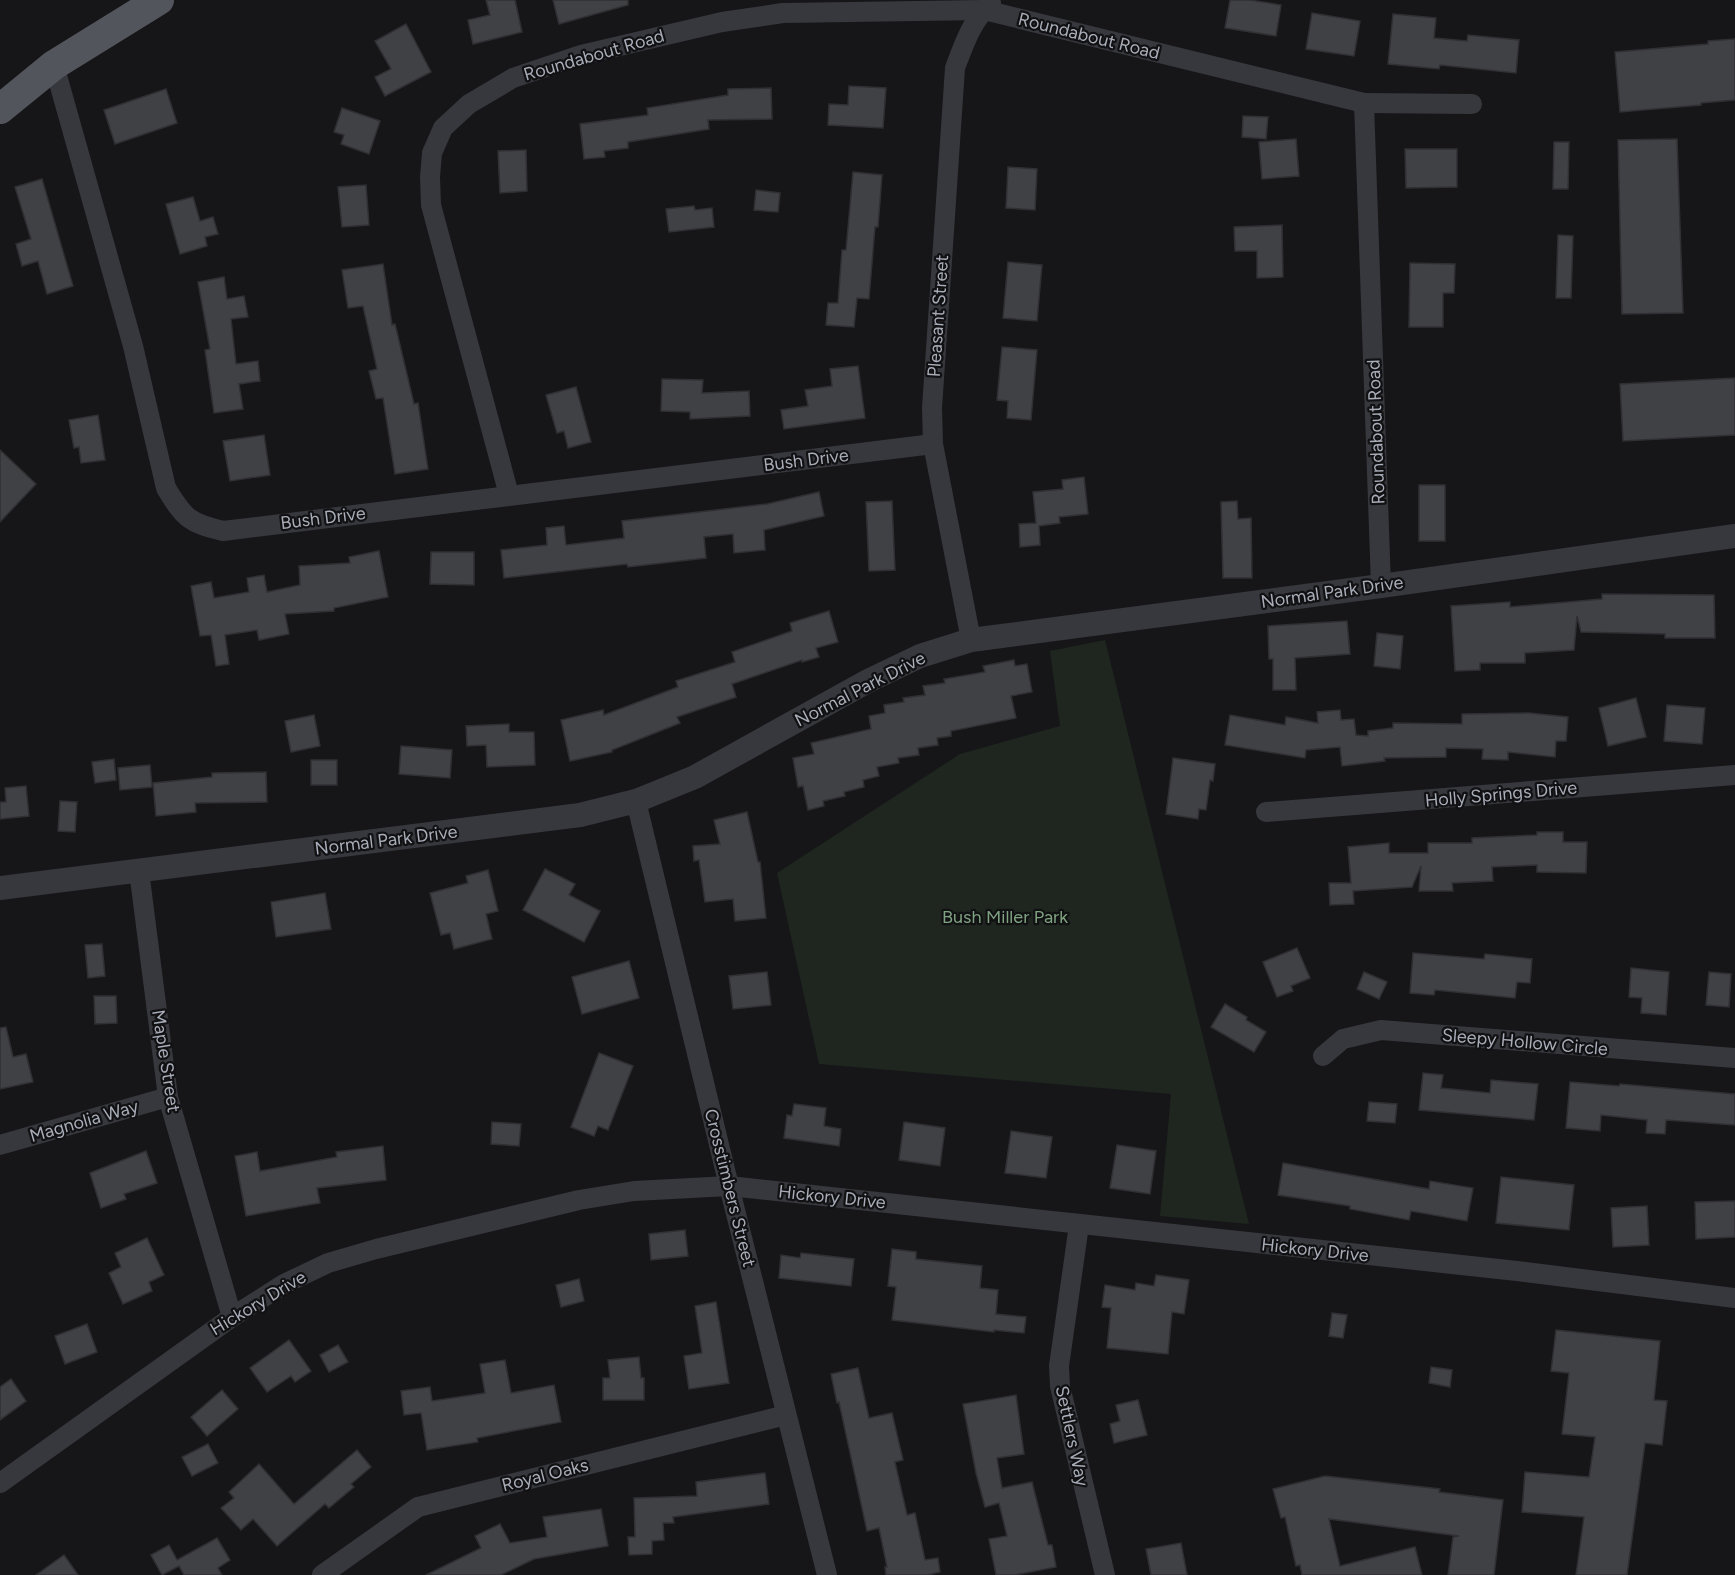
<svg xmlns="http://www.w3.org/2000/svg" width="1735" height="1575" font-family="Figtree,sans-serif">
<style>
.green{fill:#1e261f}
.building{fill:#404145;stroke:#303034;stroke-width:1.5}
.lines{fill:none;stroke-linecap:round;stroke-linejoin:round}
.minor{stroke:#37383d;stroke-width:20}
.tertiary{stroke:#37383d;stroke-width:24}
.primary{stroke:#53555c;stroke-width:30}
.labels{text-anchor:middle;dominant-baseline:central;stroke-width:4.5;stroke-linejoin:round;paint-order:stroke}
.street-label{font-size:18px;fill:#a8adb8;stroke:#111113}
.park-label{font-size:18px;fill:#7fa381;stroke:#111113}
</style>
<rect width="100%" height="100%" fill="#161618"/>
<!-- green -->
<path class="green" d="M1105,640L1249,1224L1160,1216L1171,1094L819,1064L777,873L960,754L1060,726L1050,651Z"/>
<!-- building -->
<g class="building">
<path d="M486,0H515L522,32L473,44L468,20L490,15Z"/>
<path d="M553,0H628V5L559,24Z"/>
<path d="M1230,0H1250L1281,5L1276,36L1225,28Z"/>
<path d="M1312,13L1360,21L1354,56L1306,49Z"/>
<path d="M1393,14L1436,18L1434,38L1467,41L1468,35L1519,40L1516,73L1440,65L1439,69L1388,64Z"/>
<path d="M406,24L431,72L385,96L375,77L391,69L375,41Z"/>
<path d="M1735,39V100L1701,103V105L1620,112L1615,52L1708,44V41Z"/>
<path d="M849,86L886,88L883,128L828,125L829,104L848,105Z"/>
<path d="M771,88L772,119L708,120L709,129L628,142V148L604,151L605,157L584,159L580,124L648,115L647,108L728,95V89Z"/>
<path d="M166,89L177,123L115,144L104,110Z"/>
<path d="M342,108L380,121L369,154L341,144L344,135L334,132Z"/>
<path d="M1243,116L1268,117L1266,139L1242,137Z"/>
<path d="M1296,139L1299,176L1262,179L1259,142Z"/>
<path d="M1677,139L1683,313L1622,314L1618,140Z"/>
<path d="M1554,142H1569L1568,189H1553Z"/>
<path d="M1405,149H1457V187L1406,188Z"/>
<path d="M526,150L527,191L500,193L498,151Z"/>
<path d="M1008,167L1037,169L1035,210L1006,208Z"/>
<path d="M853,172L882,175L878,227H875L869,299L857,298L854,327L826,325L828,303H838L842,250H846Z"/>
<path d="M42,179L73,286L47,294L38,261L22,266L16,244L31,239L15,187Z"/>
<path d="M366,185L369,225L342,227L338,187Z"/>
<path d="M756,190L780,193L778,212L754,210Z"/>
<path d="M193,197L200,221L213,217L218,234L205,237L207,246L180,254L166,204Z"/>
<path d="M694,206L695,210L712,208L714,227L669,232L666,209Z"/>
<path d="M1282,225L1283,277L1257,278V251H1235L1234,227Z"/>
<path d="M1558,235L1573,236L1571,298H1556Z"/>
<path d="M1008,262L1042,265L1037,321L1003,318Z"/>
<path d="M1410,263L1455,264L1454,293H1443V327H1409Z"/>
<path d="M383,264L392,325L395,324L414,404L418,403L428,469L395,474L383,398L376,399L369,371L377,369L363,306L348,308L342,270Z"/>
<path d="M224,277L227,299L244,296L248,317L231,319L236,364L258,361L260,381L239,384L243,409L214,413L205,350L210,349L198,282Z"/>
<path d="M1002,347L1037,350L1031,420L1007,418L1008,401L997,400Z"/>
<path d="M858,366L865,418L784,429L781,410L808,406L805,390L832,386L830,369Z"/>
<path d="M1735,378V435L1623,441L1620,384Z"/>
<path d="M662,379L703,380L702,393L749,391L750,416L690,419V412L661,411Z"/>
<path d="M576,387L591,442L568,448L564,431L557,433L546,395Z"/>
<path d="M98,415L105,460L81,463L79,447L74,448L69,420Z"/>
<path d="M264,435L270,475L230,481L223,441Z"/>
<path d="M0,450L36,484L0,522Z"/>
<path d="M1084,477L1088,514L1059,517L1060,523L1039,526L1040,545L1020,547L1019,524L1036,523L1033,492L1063,489L1062,480Z"/>
<rect x="1419" y="485" width="26" height="56"/>
<path d="M819,492L824,516L764,530L765,550L734,553L733,534L704,537L706,558L628,567L627,564L504,578L501,550L547,545L546,528L564,526L566,545L624,538L622,521L767,504Z"/>
<path d="M892,501L895,570L869,571L866,502Z"/>
<path d="M1237,501L1238,519L1251,518L1252,578H1223L1221,502Z"/>
<path d="M379,551L388,597L334,608V611L285,614L289,634L259,640L257,630L225,635L229,664L216,666L211,635L200,636L191,586L211,582L214,598L249,592L247,578L264,575L267,592L300,585L299,566L350,563L349,557Z"/>
<path d="M431,552H474V585L430,584Z"/>
<path d="M1602,594L1714,595L1715,638H1665V634L1581,632L1577,616L1574,650L1525,653V663H1480V670L1455,671L1451,606L1510,602V607L1602,599Z"/>
<path d="M829,611L838,642L816,648L819,657L802,662V660L732,684L736,697L677,717L680,723L612,750V752L570,761L561,720L603,710L604,715L678,687L676,681L735,662L732,652L792,631L790,623Z"/>
<path d="M1347,621L1350,654L1295,658L1296,690H1273V659H1269L1268,626Z"/>
<path d="M1377,633L1403,636L1400,669L1374,666Z"/>
<path d="M1014,660L1015,666L1027,664L1032,692L1011,696L1016,718L951,731V736L937,738L938,745L918,748L919,755L898,758L899,763L877,767L879,776L863,780L864,787L844,792L845,796L823,801L824,806L808,810L803,786L798,787L793,758L814,754L811,743L871,729L869,716L885,713L884,705L904,702L903,698L925,695L923,686L945,683L944,679L985,672L983,666Z"/>
<path d="M1636,698L1646,737L1608,746L1599,708Z"/>
<path d="M1667,705L1705,708L1702,744L1664,741Z"/>
<path d="M1340,710L1341,720L1354,719L1356,735L1368,736V731L1393,728V723L1462,724V714L1529,713L1568,717L1566,741H1556L1555,757L1508,752V760L1482,759L1483,749L1446,748V757L1384,758L1385,761L1342,766L1340,747L1306,750L1305,758L1225,745L1230,715L1285,725L1286,717L1318,723L1317,712Z"/>
<path d="M314,715L320,746L291,752L285,721Z"/>
<path d="M509,724V732H534L535,765L487,767L486,745L467,746L466,726Z"/>
<path d="M401,746L452,750L450,778L399,774Z"/>
<path d="M1173,758L1215,764L1213,781L1210,780L1206,810L1199,809L1198,819L1166,814Z"/>
<path d="M114,759L116,780L95,783L92,762Z"/>
<rect x="311" y="760" width="26" height="25"/>
<path d="M150,765L152,787L120,790L118,768Z"/>
<path d="M266,772L267,802L195,803L196,812L156,816L153,783L212,777V773Z"/>
<path d="M26,786L29,816L0,819V802H6L5,788Z"/>
<path d="M60,801L77,802L75,832L58,831Z"/>
<path d="M747,812L758,862H760L766,918L735,921L733,899L705,902L699,860L694,861L693,846L720,844L714,820Z"/>
<path d="M1537,832H1563V842H1587L1586,873L1537,872V865L1492,867L1493,881L1452,883L1453,891H1419L1421,866L1412,887L1353,891L1354,904L1330,905L1329,883H1351L1348,847L1389,843V853H1428V843H1472V838L1537,835Z"/>
<path d="M545,869L575,884L569,895L600,911L584,942L523,910Z"/>
<path d="M488,870L498,911L486,914L492,939L454,949L450,933L441,935L430,893L468,883L466,876Z"/>
<path d="M325,893L331,929L276,937L271,902Z"/>
<path d="M102,944L105,976L88,978L85,945Z"/>
<path d="M1297,948L1310,978L1291,986L1293,991L1277,997L1263,962Z"/>
<path d="M1413,953L1484,959L1485,954L1532,959L1530,983L1517,982L1515,998L1435,990L1434,995L1410,993Z"/>
<path d="M629,961L639,998L582,1014L572,977Z"/>
<path d="M1631,968L1669,972L1666,1015L1641,1013L1642,998L1629,997Z"/>
<path d="M767,972L771,1005L733,1009L729,976Z"/>
<path d="M1364,972L1387,982L1379,999L1357,989Z"/>
<path d="M1709,972L1731,974L1729,1007L1706,1005Z"/>
<path d="M94,996H116L117,1023L95,1024Z"/>
<path d="M1225,1004L1247,1017L1246,1020L1266,1032L1254,1052L1211,1027Z"/>
<path d="M6,1027L13,1057L26,1054L33,1082L0,1089V1028Z"/>
<path d="M599,1053L633,1066L608,1130L598,1126L594,1136L571,1127Z"/>
<path d="M1423,1073L1443,1075L1441,1088L1490,1093L1491,1080L1538,1084L1534,1120L1419,1110Z"/>
<path d="M1570,1082L1619,1086L1620,1084L1735,1094V1125L1666,1120L1665,1134L1646,1133L1647,1120L1601,1115L1600,1131L1566,1128Z"/>
<path d="M1369,1102L1397,1104L1395,1123L1367,1121Z"/>
<path d="M794,1104L826,1108L824,1126L841,1129L839,1146L784,1138L787,1115L792,1116Z"/>
<path d="M492,1122L521,1124L519,1146L491,1144Z"/>
<path d="M904,1122L945,1128L940,1166L899,1160Z"/>
<path d="M1011,1131L1052,1137L1046,1178L1005,1173Z"/>
<path d="M1117,1145L1156,1151L1150,1194L1110,1188Z"/>
<path d="M383,1146L386,1180L317,1188L320,1203L246,1216L235,1156L257,1152L260,1171L337,1157L336,1152Z"/>
<path d="M146,1151L157,1183L124,1194L126,1199L101,1208L90,1173Z"/>
<path d="M1283,1163L1429,1189L1430,1181L1473,1188L1467,1221L1411,1211L1409,1220L1350,1209V1206L1278,1195Z"/>
<path d="M1501,1177L1574,1185L1569,1230L1496,1223Z"/>
<path d="M1735,1201V1237L1696,1239L1695,1202Z"/>
<path d="M1647,1206L1649,1245L1613,1247L1611,1208Z"/>
<path d="M685,1230L688,1256L651,1260L649,1234Z"/>
<path d="M147,1238L164,1275L149,1282L152,1291L123,1304L109,1273L121,1267L115,1253Z"/>
<path d="M892,1249L916,1252V1259L982,1266L980,1288L998,1290L996,1314L1026,1317L1024,1333L994,1330V1332L892,1320L896,1287L888,1286Z"/>
<path d="M801,1253L854,1259L851,1286L779,1278L781,1255L800,1258Z"/>
<path d="M1156,1275L1189,1280L1184,1314L1172,1312L1168,1354L1107,1348L1111,1308L1102,1307L1105,1285L1135,1290L1136,1283L1154,1286Z"/>
<path d="M579,1279L584,1301L561,1307L556,1285Z"/>
<path d="M716,1302L729,1383L689,1389L684,1356L702,1353L695,1306Z"/>
<path d="M1332,1313L1347,1315L1343,1338L1329,1336Z"/>
<path d="M87,1324L97,1352L65,1364L55,1336Z"/>
<path d="M1556,1330L1660,1341L1654,1400L1667,1401L1662,1445L1645,1443L1627,1575H1576L1584,1517L1522,1512L1525,1472L1589,1477L1595,1437L1562,1434L1569,1373L1551,1371Z"/>
<path d="M289,1340L311,1371L295,1382L291,1376L267,1392L250,1368Z"/>
<path d="M338,1345L348,1362L329,1372L320,1355Z"/>
<path d="M639,1357L641,1378H644V1400H603V1378H610L608,1360Z"/>
<path d="M505,1360L511,1393L554,1385L561,1422L477,1438L478,1442L427,1450L421,1413L404,1415L401,1391L430,1387L432,1401L485,1393L480,1364Z"/>
<path d="M1431,1367L1452,1370L1450,1387L1429,1383Z"/>
<path d="M858,1368L869,1418L892,1413L903,1460L895,1462L907,1515L915,1513L925,1560L938,1558L940,1572L928,1575H886L885,1567H887L879,1528L867,1531L839,1402L837,1403L831,1374Z"/>
<path d="M11,1379L26,1401L0,1420V1387Z"/>
<path d="M222,1390L238,1409L207,1436L191,1417Z"/>
<path d="M1016,1395L1024,1454L997,1458L1002,1488L1032,1482L1048,1545H1052L1056,1567L1015,1575H996L989,1539L1007,1536L999,1503L985,1507L976,1473L963,1404Z"/>
<path d="M1138,1400L1147,1435L1114,1443L1110,1424L1120,1421L1116,1405Z"/>
<path d="M208,1444L218,1463L192,1476L182,1457Z"/>
<path d="M357,1450L371,1467L351,1484L354,1487L329,1508L325,1504L277,1546L253,1519L241,1530L221,1508L234,1498L229,1492L259,1464L294,1504Z"/>
<path d="M765,1473L769,1504L673,1517L674,1523H663L664,1540L652,1541V1554L629,1555L628,1537H635L634,1498L697,1496L696,1482Z"/>
<path d="M1325,1476L1440,1489L1439,1492L1503,1500L1494,1575H1448L1453,1537L1459,1536L1329,1519L1340,1566L1415,1547L1422,1575H1302L1300,1565L1296,1566L1285,1517L1281,1518L1273,1489Z"/>
<path d="M601,1509L608,1546L534,1559L501,1575H426L481,1548L475,1536L500,1524L510,1543L547,1537L543,1517Z"/>
<path d="M217,1538L230,1560L218,1568L222,1575H184L179,1566L162,1575L151,1555L169,1545L177,1560Z"/>
<path d="M1181,1543L1187,1575H1151L1146,1549Z"/>
<path d="M64,1555L78,1575H36Z"/>
</g>
<g class="lines">
<!-- minor -->
<g class="minor">
<path d="M54,65L133,346L166,488C184,518 189,523 223,531L933,444"/>
<path d="M1364,103L1472,104"/>
<path d="M509,495L431,205L430,177L432,153L443,128L469,104L513,78L581,55L722,22L783,13L984,10L1364,103L1381,586"/>
<path d="M971,640L933,444L932,408L955,68C964,44 972,20 991,3"/>
<path d="M636,801L729,1186L827,1575"/>
<path d="M1266,812L1735,775"/>
<path d="M139,871L168,1097L232,1317"/>
<path d="M1323,1056L1343,1039L1381,1030L1735,1058"/>
<path d="M0,1145L168,1097"/>
<path d="M1079,1225L1059,1366L1060,1386L1105,1575"/>
<path d="M0,1483L232,1317L284,1284L328,1263L376,1249L579,1200L634,1191L729,1186L1517,1271L1735,1298"/>
<path d="M322,1575L418,1507L786,1415"/>
</g>
<!-- tertiary -->
<path class="tertiary" d="M0,888L580,815L636,801L695,777L868,681L920,656L971,640L1381,586L1735,536"/>
<!-- primary -->
<path class="primary" d="M0,109L54,65L159,0"/>
</g>
<g class="labels">
<!-- street labels -->
<g class="street-label">
<text transform="translate(1089 36) rotate(14)">Roundabout Road</text>
<text transform="translate(594 55) rotate(-16)">Roundabout Road</text>
<text transform="translate(938 316) rotate(-86)">Pleasant Street</text>
<text transform="translate(1376 432) rotate(-92)">Roundabout Road</text>
<text transform="translate(806 460) rotate(-7)">Bush Drive</text>
<text transform="translate(323 518) rotate(-7)">Bush Drive</text>
<text transform="translate(1332 592) rotate(-8)">Normal Park Drive</text>
<text transform="translate(860 689) rotate(-27)">Normal Park Drive</text>
<text transform="translate(1501 794) rotate(-5)">Holly Springs Drive</text>
<text transform="translate(386 840) rotate(-7)">Normal Park Drive</text>
<text transform="translate(1525 1042) rotate(5)">Sleepy Hollow Circle</text>
<text transform="translate(166 1061) rotate(81)">Maple Street</text>
<text transform="translate(84 1121) rotate(-16)">Magnolia Way</text>
<text transform="translate(730 1188) rotate(76)">Crosstimbers Street</text>
<text transform="translate(832 1197) rotate(6)">Hickory Drive</text>
<text transform="translate(1315 1250) rotate(6)">Hickory Drive</text>
<text transform="translate(258 1303) rotate(-31)">Hickory Drive</text>
<text transform="translate(1072 1436) rotate(78)">Settlers Way</text>
<text transform="translate(545 1475) rotate(-14)">Royal Oaks</text>
</g>
<!-- park labels -->
<g class="park-label">
<text x="1005" y="917">Bush Miller Park</text>
</g>
</g>
</svg>
